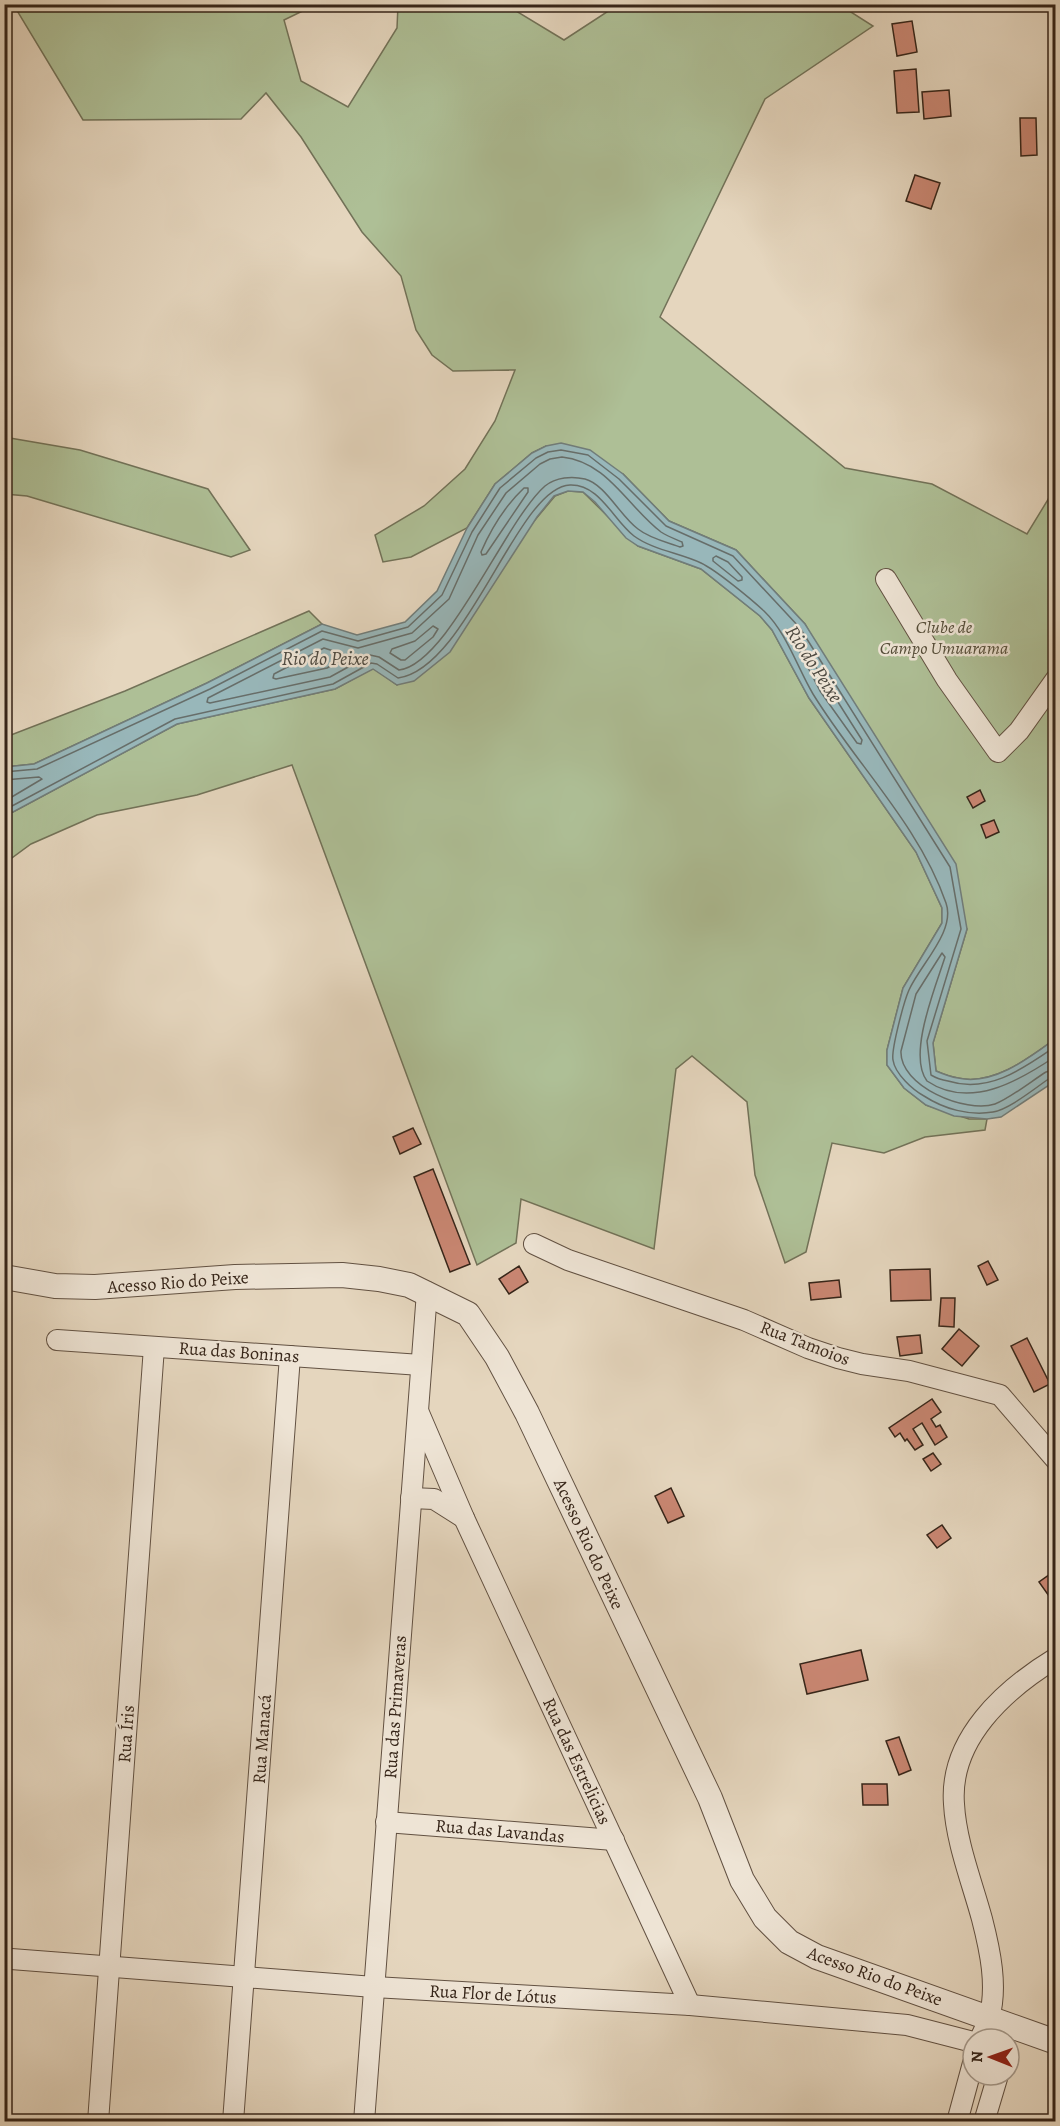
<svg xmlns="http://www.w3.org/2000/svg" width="1060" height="2126" font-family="Alegreya,serif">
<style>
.green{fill:#aebf96;stroke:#727258;stroke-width:1.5}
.water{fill:#98b7ba;stroke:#717d7a;stroke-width:1.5}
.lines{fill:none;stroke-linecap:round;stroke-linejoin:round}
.shore{stroke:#676e6a;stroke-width:1.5}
.building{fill:#ca8773;stroke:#362519;stroke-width:1.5}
.minor-casing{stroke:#625142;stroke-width:22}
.tertiary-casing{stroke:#625142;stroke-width:26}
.minor{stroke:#eee4d5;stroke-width:20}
.tertiary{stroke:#eee4d5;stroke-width:24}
.labels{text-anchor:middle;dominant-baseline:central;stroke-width:5;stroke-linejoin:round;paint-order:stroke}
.park-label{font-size:18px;font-style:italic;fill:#544c38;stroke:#eee4d5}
.street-label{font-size:18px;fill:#362519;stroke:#eee4d5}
.water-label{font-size:20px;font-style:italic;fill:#4e4a41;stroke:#eee4d5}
</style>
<rect width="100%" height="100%" fill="#e5d6be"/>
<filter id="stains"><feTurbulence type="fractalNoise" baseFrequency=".00333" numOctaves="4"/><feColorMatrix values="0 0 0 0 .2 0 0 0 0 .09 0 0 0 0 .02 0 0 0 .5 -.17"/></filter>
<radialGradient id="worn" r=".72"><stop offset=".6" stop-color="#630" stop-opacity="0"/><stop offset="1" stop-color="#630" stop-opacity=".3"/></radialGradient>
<!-- green -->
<g class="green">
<path d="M31,4L312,5L311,7L284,20L301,81L348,107L397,28L398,5H506L564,40L619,4L840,5L873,26L765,99L660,317L845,468L932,484L1027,534L1055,488V1039C1029,1058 993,1086 958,1078C951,1077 943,1074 936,1071L933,1043L967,929L805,624L736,550L669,521L623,474L546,446L532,453L495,484L467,528L411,557L383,562L375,535L424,506L465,469L495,421L515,370L453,371L432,355L416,330L401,276L362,232L301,137L266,93L241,119L83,120L16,9Z"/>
<path d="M4,437L80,450L208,489L250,550L231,557L27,496L5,494Z"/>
<path d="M568,491L583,492L638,546L701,569L760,616L772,630L809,698L916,852L942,908V923L903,988L887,1050V1065L904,1088L926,1105L969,1119H987L985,1130L925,1137L884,1153L832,1143L806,1252L785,1263L755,1175L747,1102L692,1056L676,1069L654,1249L521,1199L516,1243L477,1265L292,765L197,795L97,815L31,844L5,863V812H13L177,724L335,689L373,668L397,685L555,496Z"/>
<path d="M309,611L322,624L207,683L34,764L5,767L4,735H11L125,691Z"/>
</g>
<!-- water -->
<path class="water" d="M561,443L590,450L623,474L669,521L736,550L805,624L956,864L967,929L933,1043L936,1071C943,1074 951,1077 958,1078C993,1086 1029,1058 1055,1039V1081L1001,1117L987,1119L954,1116L926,1105L904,1088L887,1065V1050L903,988L942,923V908L916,852L809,698L772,630L760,616L701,569L638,546L626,538L595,502L583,492L568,491L554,496L537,517L450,652L414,681L397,685L373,669L335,689L177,724L13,812H5V767L34,764L207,683L322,624L357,635L405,622L437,591L467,528L495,484L532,453L546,446Z"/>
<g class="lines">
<!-- shore -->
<g class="shore">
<path d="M562,457C608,462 627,506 661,532C667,536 675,539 682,542L683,546L680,547C666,542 649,538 638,529C621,517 605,484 585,479C572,476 556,477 545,486C505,521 448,664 399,670L379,657L370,655L330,677L210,703L207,702L208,698L323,639L358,648L412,633L449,599L478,535L506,493L540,464L550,459Z"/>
<path d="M524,488H528V492L486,554L482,555L481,552C491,529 506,505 524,488Z"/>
<path d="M716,556L728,562L742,577V580L738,581L713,561V558Z"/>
<path d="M433,626L438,629L433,637L405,660H401L390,653L392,649L415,641Z"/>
<path d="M324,648L343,654L344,658L327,668L276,679L273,678L274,674Z"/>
<path d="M801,648L805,650L862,740L861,744L857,743L820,691L800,652Z"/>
<path d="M4,772L37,769L210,689L322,631L358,641L408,627L442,595L472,532L500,488L536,458L548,452L561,450L588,455L619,479L666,526L733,556L800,628L950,867L961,929L927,1041L931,1075C936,1078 942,1080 948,1081C989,1094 1024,1068 1056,1046"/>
<path d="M4,780L39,777L42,779L10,798L4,799"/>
<path d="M4,806H12L175,719L333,684L371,663L377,664L398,678C468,668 517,487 570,485C600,484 613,520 634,536C653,550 680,553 701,563C716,570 751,599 764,611C787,633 797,667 813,694C856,764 919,825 946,903C956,931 920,965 909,990C904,1001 891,1050 893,1060C895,1074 913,1090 924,1096C944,1109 969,1116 993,1112C1010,1109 1035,1088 1050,1078L1056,1077"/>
<path d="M1056,1056C1019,1081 970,1110 927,1081C907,1055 936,986 945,957L942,953L916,994L901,1051C899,1086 966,1114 995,1104C1009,1099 1033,1080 1046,1072L1056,1069"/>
</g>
</g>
<!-- building -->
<g class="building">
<path d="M912,21L917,52L897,56L892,24Z"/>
<path d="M916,69L919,112L897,113L894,71Z"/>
<path d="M949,90L951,116L924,119L922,92Z"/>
<path d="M1020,118H1036L1037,155L1021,156Z"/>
<path d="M915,175L940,183L931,209L906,201Z"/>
<path d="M980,790L985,801L973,808L967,797Z"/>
<path d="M994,820L999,832L986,838L981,825Z"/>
<path d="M413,1128L421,1144L400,1154L393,1137Z"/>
<path d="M433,1169L470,1264L450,1272L414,1177Z"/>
<path d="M988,1261L998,1280L987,1285L978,1266Z"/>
<path d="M519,1266L528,1282L509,1294L499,1279Z"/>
<path d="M930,1269L931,1300L891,1301L890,1270Z"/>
<path d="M839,1280L841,1297L811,1300L809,1283Z"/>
<path d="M941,1298H955L954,1327L939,1326Z"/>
<path d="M959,1329L979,1346L962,1366L942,1349Z"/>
<path d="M920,1335L922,1353L900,1356L897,1337Z"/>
<path d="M1027,1338L1050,1384L1034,1392L1011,1346Z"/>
<path d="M932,1399L941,1412L931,1419L936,1427L940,1425L947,1437L935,1445L922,1423L913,1429L923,1445L915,1450L907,1439L905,1441L900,1433L895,1437L889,1428Z"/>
<path d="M933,1453L941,1464L931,1471L923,1459Z"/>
<path d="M671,1488L684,1516L668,1523L655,1496Z"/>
<path d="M942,1525L951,1538L937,1548L927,1535Z"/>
<path d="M1056,1570V1606L1039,1582Z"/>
<path d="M861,1650L868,1680L807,1694L800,1664Z"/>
<path d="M899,1737L911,1770L899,1775L886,1741Z"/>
<path d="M862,1784H887L888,1805H863Z"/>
</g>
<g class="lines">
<!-- minor casing -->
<g class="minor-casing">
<g id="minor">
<path d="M886,579L947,680L998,752L1019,731L1056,679"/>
<path d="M534,1244L568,1260L744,1320L808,1348L838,1358L862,1364L909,1371L1000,1395L1056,1460"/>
<path d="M57,1340L421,1365"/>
<path d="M419,1413L464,1518L690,2005"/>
<path d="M411,1498L434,1499L464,1518"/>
<path d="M386,1822L614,1840"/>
<path d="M11,1959L374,1987L690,2005L907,2025L973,2042"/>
<path d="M980,2039C983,2032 987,2025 989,2018C998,1987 990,1950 982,1919C972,1882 956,1842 954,1804C949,1739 1005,1689 1056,1658"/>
<path d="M98,2122L154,1347"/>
<path d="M233,2122L290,1356"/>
<path d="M364,2122L427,1292"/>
<path d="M957,2122L973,2063"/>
<path d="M984,2122L998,2075"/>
</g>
</g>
<!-- tertiary casing -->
<g class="tertiary-casing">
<path id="tertiary" d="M4,1277L55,1286L95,1287L235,1277L342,1275L379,1279L409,1285L468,1314L497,1357L527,1413L710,1798L742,1880L765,1918L789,1942L817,1957L1056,2042"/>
</g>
<!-- minor -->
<use href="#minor" class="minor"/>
<!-- tertiary -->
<use href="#tertiary" class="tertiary"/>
</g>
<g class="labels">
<!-- park labels -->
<g class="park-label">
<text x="944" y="627">Clube de<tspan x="944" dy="21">Campo Umuarama</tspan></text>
</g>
<!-- street labels -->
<g class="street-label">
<text transform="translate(178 1282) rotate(-4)">Acesso Rio do Peixe</text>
<text transform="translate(805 1343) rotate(21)">Rua Tamoios</text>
<text transform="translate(239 1352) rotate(4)">Rua das Boninas</text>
<text transform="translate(589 1544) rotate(65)">Acesso Rio do Peixe</text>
<text transform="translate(395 1707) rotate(-86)">Rua das Primaveras</text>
<text transform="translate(126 1734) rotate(-86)">Rua Íris</text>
<text transform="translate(262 1739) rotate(-86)">Rua Manacá</text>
<text transform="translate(577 1761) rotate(65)">Rua das Estrelicias</text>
<text transform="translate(500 1831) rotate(5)">Rua das Lavandas</text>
<text transform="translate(875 1976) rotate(20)">Acesso Rio do Peixe</text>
<text transform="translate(493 1994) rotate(3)">Rua Flor de Lótus</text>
</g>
<!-- water labels -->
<g class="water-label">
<text x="325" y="658">Rio do Peixe</text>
<text transform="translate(814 664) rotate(57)">Rio do Peixe</text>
</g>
</g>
<!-- margin -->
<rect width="1060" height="2126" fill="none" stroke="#e5d6be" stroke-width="24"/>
<rect x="6" y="6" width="1048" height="2114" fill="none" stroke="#362519" stroke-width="3"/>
<rect x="12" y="12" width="1036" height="2102" fill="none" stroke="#362519" stroke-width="1.5"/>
<!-- north arrow -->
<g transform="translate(991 2057) rotate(271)"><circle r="28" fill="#eee4d5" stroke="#a4988a" stroke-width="1.5"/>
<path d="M0-4.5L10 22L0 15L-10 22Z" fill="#8f2418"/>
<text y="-9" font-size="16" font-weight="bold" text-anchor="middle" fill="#362519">N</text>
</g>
<rect width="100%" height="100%" filter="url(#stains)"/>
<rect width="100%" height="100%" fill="url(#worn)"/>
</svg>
